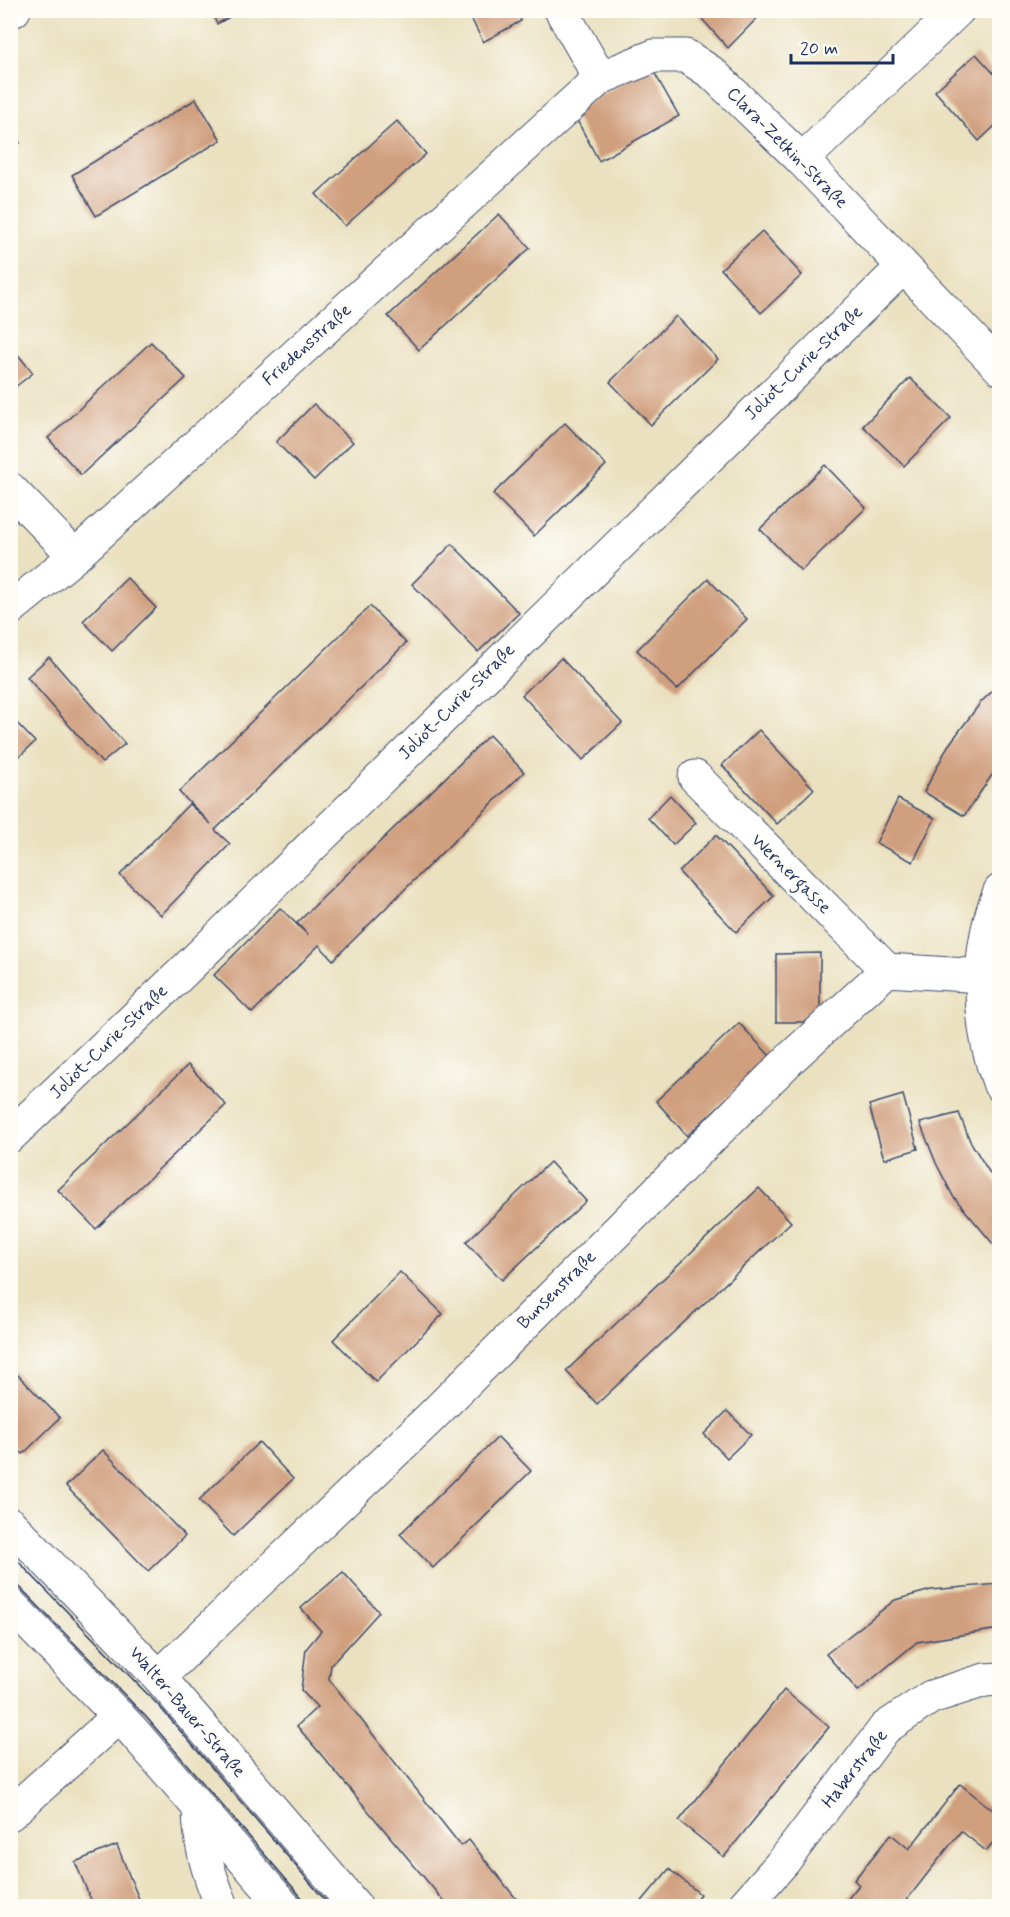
<svg xmlns="http://www.w3.org/2000/svg" width="1010" height="1917" font-family="Mynerve,sans-serif">
<style>
.building{fill:#d09f7e}
.lines{fill:none;stroke-linecap:round;stroke-linejoin:round}
.street-casing{stroke:#3a4a6d;stroke-width:35}
.secondary-casing{stroke:#3a4a6d;stroke-width:35}
.street{stroke:#fff;stroke-width:33}
.secondary{stroke:#fff;stroke-width:33}
.tram{stroke:#1b2f5e;stroke-width:1.5}
.labels{text-anchor:middle;dominant-baseline:central;stroke-width:6;stroke-linejoin:round;paint-order:stroke}
.street-label{font-size:18px;fill:#1b2f5e;stroke:#fdfcf7}
</style>
<rect width="100%" height="100%" fill="#fdfcf7"/>
<filter id="ink" filterUnits="userSpaceOnUse"><feTurbulence type="fractalNoise" baseFrequency=".0167" numOctaves="2"/><feDisplacementMap in="SourceGraphic" scale="12" xChannelSelector="R" yChannelSelector="G"/><feConvolveMatrix kernelMatrix="1 2 1 2 8 2 1 2 1" color-interpolation-filters="sRGB"/></filter>
<filter id="wash" filterUnits="userSpaceOnUse"><feTurbulence type="fractalNoise" baseFrequency=".008" numOctaves="4" result="noise"/><feDisplacementMap in="SourceGraphic" scale="24" xChannelSelector="R" yChannelSelector="G"/><feGaussianBlur stdDeviation="1.35" result="paint"/><feColorMatrix in="noise" values="0 0 0 0 0 0 0 0 0 0 0 0 0 0 0 0 0 1.4 0 .05"/><feComposite in="paint" operator="in"/></filter>
<g filter="url(#wash)">
<rect width="100%" height="100%" fill="#eae1c0"/>
<g id="blocks">
<!-- building -->
<g class="building">
<path d="M210,10H242L217,24Z"/>
<path d="M467,10H515L521,21L483,42Z"/>
<path d="M694,10H765L728,48Z"/>
<path d="M976,54L999,79V122L979,141L935,91Z"/>
<path d="M651,67L679,116L599,161L572,111Z"/>
<path d="M196,99L221,140L96,216L72,175Z"/>
<path d="M397,121L426,154L345,226L316,194Z"/>
<path d="M10,128L20,143L10,149Z"/>
<path d="M499,214L530,248L419,350L388,316Z"/>
<path d="M762,231L802,275L761,313L721,269Z"/>
<path d="M676,316L718,359L651,425L610,382Z"/>
<path d="M151,342L186,378L81,475L48,438Z"/>
<path d="M10,345L33,373L10,391Z"/>
<path d="M910,378L951,418L904,466L863,426Z"/>
<path d="M314,404L353,442L314,480L276,442Z"/>
<path d="M565,423L606,465L534,536L493,494Z"/>
<path d="M825,465L866,508L801,571L760,529Z"/>
<path d="M452,544L519,613L478,652L412,584Z"/>
<path d="M127,578L156,608L112,651L83,621Z"/>
<path d="M708,579L747,619L677,690L637,650Z"/>
<path d="M370,606L406,643L215,830L230,844L161,915L120,875L189,804L211,824L179,792Z"/>
<path d="M49,657L125,744L102,763L27,677Z"/>
<path d="M561,658L622,723L583,760L522,695Z"/>
<path d="M999,685V765L964,816L924,792L948,746L981,702Z"/>
<path d="M10,716L35,742L10,765Z"/>
<path d="M759,730L814,789L777,824L722,765Z"/>
<path d="M489,735L524,772L333,960L319,945L252,1013L214,975L280,908L308,935L297,923Z"/>
<path d="M670,795L696,823L673,845L648,818Z"/>
<path d="M898,799L935,818L913,862L876,843Z"/>
<path d="M716,835L774,896L736,932L679,872Z"/>
<path d="M820,953V1022H776V954Z"/>
<path d="M739,1023L771,1057L687,1136L656,1101Z"/>
<path d="M188,1065L226,1105L96,1229L58,1190Z"/>
<path d="M903,1095L918,1149L884,1159L869,1105Z"/>
<path d="M959,1113L970,1141L999,1188V1251L953,1196L936,1163L920,1123Z"/>
<path d="M550,1162L586,1201L502,1280L466,1242Z"/>
<path d="M759,1188L791,1222L597,1404L566,1371Z"/>
<path d="M400,1272L443,1314L376,1382L333,1340Z"/>
<path d="M10,1367L60,1418L23,1454L10,1442Z"/>
<path d="M727,1411L751,1435L727,1458L704,1434Z"/>
<path d="M498,1437L531,1471L433,1568L400,1534Z"/>
<path d="M259,1442L293,1479L233,1536L199,1500Z"/>
<path d="M103,1450L185,1536L148,1571L66,1486Z"/>
<path d="M343,1572L379,1612L331,1665L329,1679L461,1846L469,1840L522,1906H448L297,1726L317,1707L301,1690L306,1649L321,1631L301,1608Z"/>
<path d="M999,1584V1629L917,1642L858,1691L826,1654L895,1600L931,1590Z"/>
<path d="M784,1690L829,1727L724,1857L679,1821Z"/>
<path d="M960,1784L999,1815V1835L986,1851L961,1831L902,1906H882L874,1901L870,1906H842L859,1885L854,1880L891,1834L909,1849Z"/>
<path d="M117,1845L131,1880L142,1906H94L89,1895L75,1862Z"/>
<path d="M669,1869L700,1894L690,1906H638Z"/>
</g>
</g>
</g>
<g filter="url(#ink)">
<use href="#blocks" fill-opacity="0" stroke="#3a4a6d" stroke-width="1.5"/>
<g class="lines">
<!-- street casing -->
<g class="street-casing">
<g id="street">
<path d="M561,10L600,78"/>
<path d="M802,160L958,10"/>
<path d="M10,489L75,556"/>
<path d="M10,609L75,556L600,78L654,56H686L712,73L802,160L1000,368"/>
<path d="M695,777L887,970"/>
<path d="M1000,891C975,951 977,1026 1000,1085"/>
<path d="M10,1136L182,973L902,268"/>
<path d="M159,1677L430,1418L792,1057L887,970L983,976"/>
<path d="M199,1807C199,1843 208,1873 222,1906"/>
<path d="M10,1814L119,1716"/>
<path d="M744,1906L784,1861L885,1728L931,1697L985,1680L1000,1679"/>
</g>
</g>
<!-- secondary casing -->
<g class="secondary-casing">
<g id="secondary">
<path d="M10,12L14,10"/>
<path d="M10,1524L159,1677L355,1906"/>
<path d="M10,1604L132,1730L284,1906"/>
</g>
</g>
<!-- street -->
<use href="#street" class="street"/>
<!-- secondary -->
<use href="#secondary" class="secondary"/>
<!-- tram -->
<g class="tram">
<path d="M10,1553L159,1706L330,1906"/>
<path d="M10,1577L146,1717L309,1906"/>
</g>
</g>
</g>
<g class="labels">
<!-- street labels -->
<g class="street-label">
<text transform="translate(787 148) rotate(45)">Clara-Zetkin-Straße</text>
<text transform="translate(307 345) rotate(-42)">Friedensstraße</text>
<text transform="translate(804 363) rotate(-44)">Joliot-Curie-Straße</text>
<text transform="translate(457 702) rotate(-45)">Joliot-Curie-Straße</text>
<text transform="translate(791 874) rotate(45)">Wernergasse</text>
<text transform="translate(109 1042) rotate(-44)">Joliot-Curie-Straße</text>
<text transform="translate(557 1290) rotate(-45)">Bunsenstraße</text>
<text transform="translate(187 1712) rotate(49)">Walter-Bauer-Straße</text>
<text transform="translate(855 1769) rotate(-52)">Haberstraße</text>
</g>
</g>
<!-- margin -->
<rect width="1010" height="1917" fill="none" stroke="#fdfcf7" stroke-width="36"/>
<!-- scale -->
<path d="M791 54v9h102v-9" fill="none" stroke="#1b2f5e" stroke-width="3"/>
<text x="800" y="54" font-size="18" fill="#1b2f5e" stroke="#fdfcf7" stroke-width="4.5" paint-order="stroke">20 m</text>
</svg>
